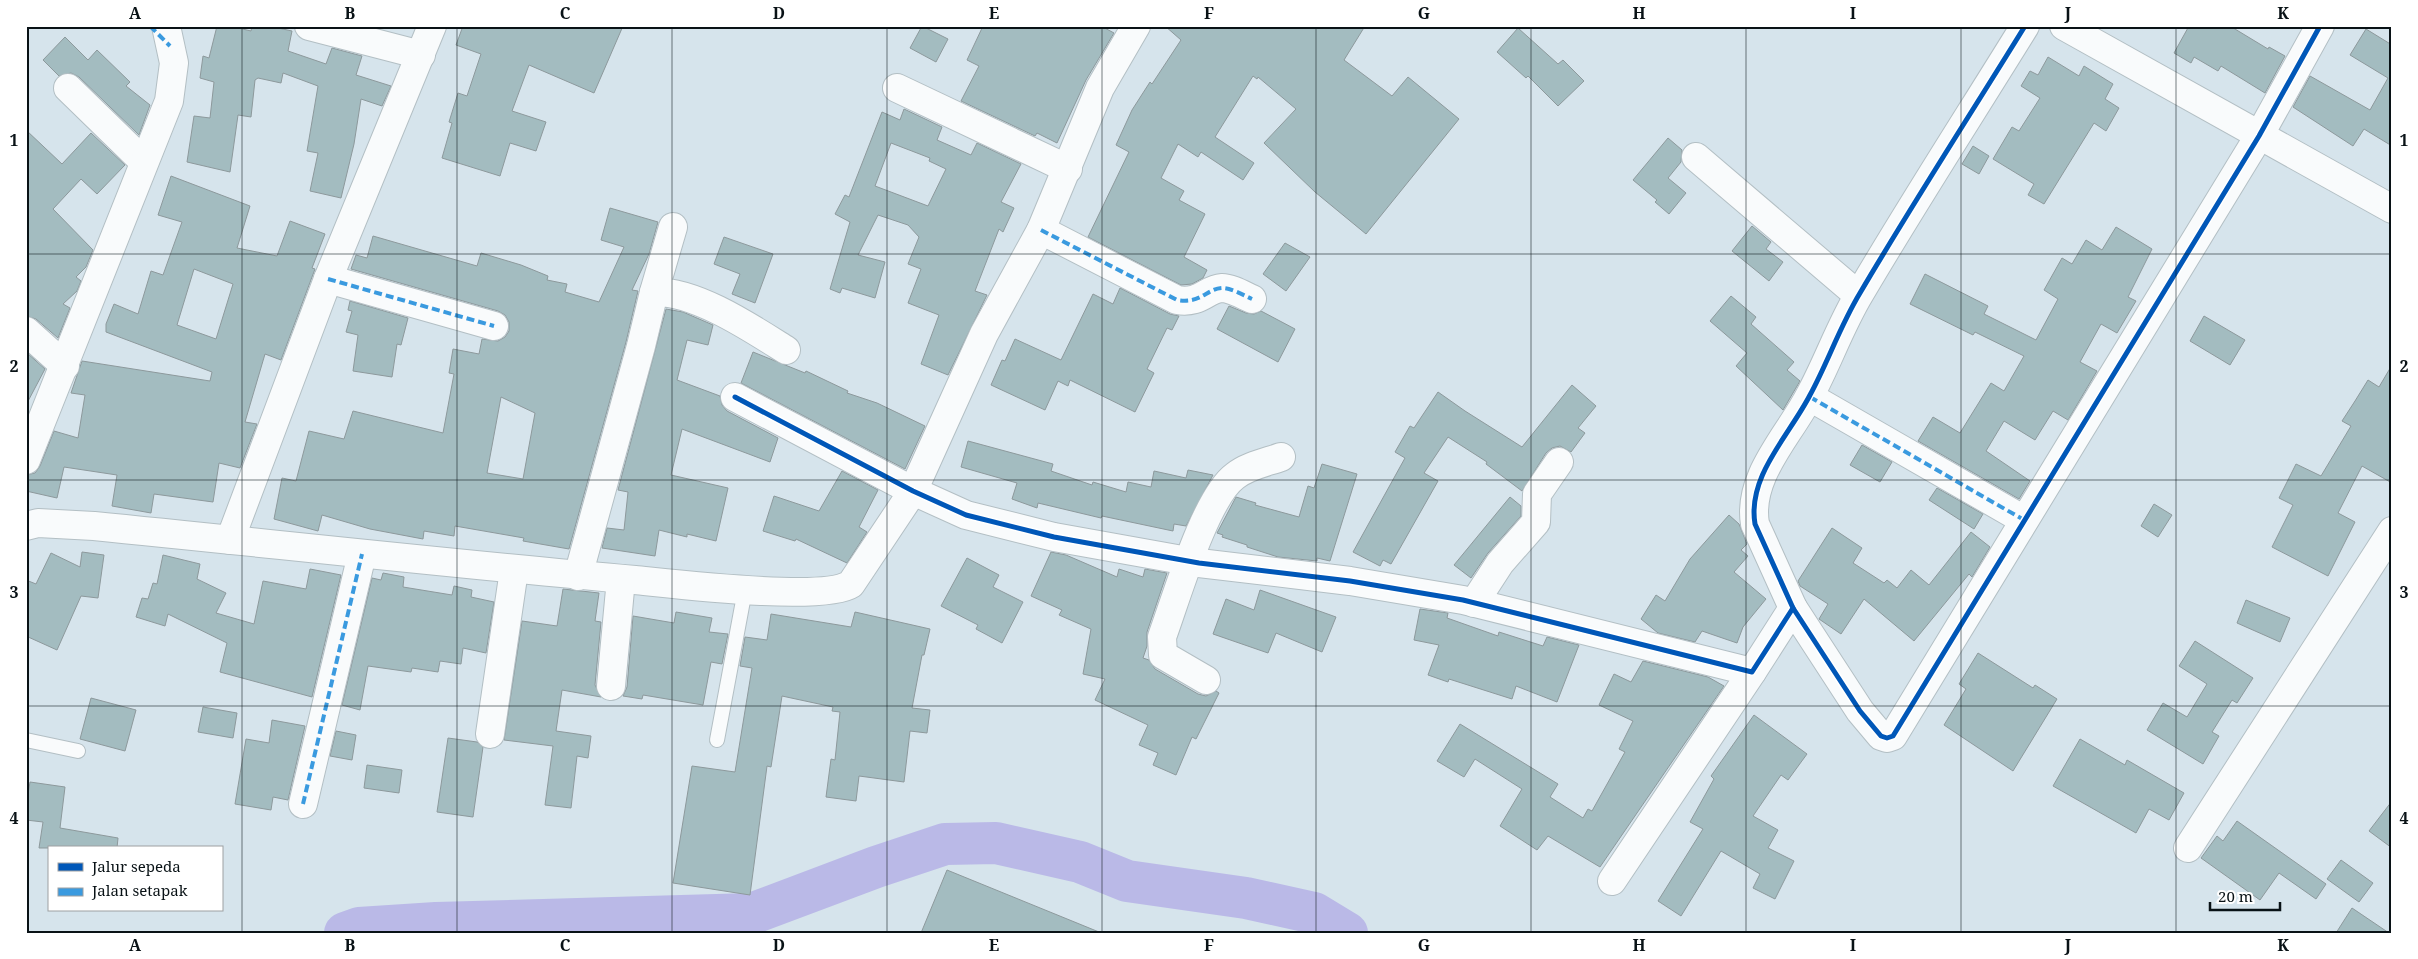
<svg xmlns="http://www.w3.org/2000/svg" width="2418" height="959" font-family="'Noto Serif',serif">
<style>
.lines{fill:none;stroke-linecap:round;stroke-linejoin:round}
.river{stroke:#bab9e7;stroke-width:42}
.building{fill:#a3bcc0;stroke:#8d999c;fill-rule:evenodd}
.lane-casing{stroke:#b3bfc4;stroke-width:16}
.street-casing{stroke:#b3bfc4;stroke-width:30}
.secondary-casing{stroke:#b3bfc4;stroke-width:30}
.lane{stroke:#f9fbfc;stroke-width:14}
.street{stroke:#f9fbfc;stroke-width:28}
.secondary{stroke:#f9fbfc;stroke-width:28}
.quiet{stroke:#3a9adf;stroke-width:4;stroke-dasharray:8 4;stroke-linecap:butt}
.cycleway-casing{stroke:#fff;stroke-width:8}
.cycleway{stroke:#0057b8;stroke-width:5}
.grid{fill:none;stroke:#091216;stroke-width:1;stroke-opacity:0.55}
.neatline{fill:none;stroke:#091216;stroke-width:2}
.grid-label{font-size:16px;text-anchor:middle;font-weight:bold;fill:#091216}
</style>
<rect width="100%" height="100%" fill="#d6e4ec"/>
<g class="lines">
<!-- river -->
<path class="river" d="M345,933L359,928L436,923L751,914L876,867L945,844L996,843L1080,862L1127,881L1246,898L1314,913L1347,933"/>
</g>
<!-- building -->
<g class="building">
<path d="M217,26H230L251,31L252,26H269L292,31L288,51L326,64L332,48L362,56L356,75L391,86L382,106L361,99L354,144L341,198L310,191L318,153L307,151L318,86L283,73L281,83L258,78L255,80L251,117L238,115L230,172L187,162L194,116L210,118L214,82L200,78L203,56L209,58Z"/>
<path d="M463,26H623L594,93L529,65L512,111L546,122L536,151L510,143L500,176L442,158L452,123L449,122L458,93L467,96L481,54L456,45Z"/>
<path d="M922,26L948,39L936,62L910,48Z"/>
<path d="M983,26H1101L1114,33L1086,80L1057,143L1037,133L1035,136L961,101L979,66L967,60Z"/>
<path d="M1165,26H1365L1344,60L1392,96L1408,77L1459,119L1366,234L1315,192L1264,143L1296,109L1258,77L1257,79L1253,76L1215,137L1254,163L1243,180L1201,152L1198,157L1178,144L1161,178L1184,191L1179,200L1205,214L1184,257L1207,270L1203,278L1192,284L1181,285L1088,237L1129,152L1116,145L1132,110L1150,82L1152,84L1181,40Z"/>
<path d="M2189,26H2230L2268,49L2269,47L2285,56L2265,93L2221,66L2218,71L2194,57L2191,63L2174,53Z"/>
<path d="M1518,28L1558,64L1563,60L1584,81L1558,106L1528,76L1526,78L1497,52Z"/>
<path d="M2366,29L2392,45V146L2364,129L2353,146L2293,107L2310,76L2370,110L2388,78L2350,55Z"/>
<path d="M65,37L88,60L97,50L130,82L126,86L150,105L139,135L79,77L71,73L59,76L43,60Z"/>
<path d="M2048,57L2079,76L2084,66L2113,84L2105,99L2119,108L2106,131L2094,123L2044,204L2028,195L2034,184L1993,159L2012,127L2019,131L2040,98L2021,86L2030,71L2038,75Z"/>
<path d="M904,109L942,127L937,140L971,155L977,143L1021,164L1001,202L1014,208L1003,232L999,229L975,291L987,295L948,375L921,364L939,315L908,303L921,269L908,264L919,237L908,225L878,215L858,255L885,262L875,298L842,288L840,293L830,289L850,222L835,214L845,195L849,197L882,112L900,120ZM891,143L930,158L929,161L946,169L928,206L875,186Z"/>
<path d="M26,130L62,164L91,133L125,165L97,194L81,179L53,209L93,250L86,267L76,277L81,281L77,291L63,304L70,308L58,338L36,319L26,316Z"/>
<path d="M1668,138L1682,150L1681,162L1668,178L1686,193L1669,214L1655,202L1657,200L1633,180Z"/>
<path d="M1973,146L1989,156L1979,174L1962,164Z"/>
<path d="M171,176L250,206L237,248L277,256L290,221L325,234L312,268L315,269L281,360L265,354L245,422L257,424L240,468L219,463L213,502L154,494L151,513L112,506L117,475L64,467L57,498L26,491V475L35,473L40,466L54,431L78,438L85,395L71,393L82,361L210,381L212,372L106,332V324L114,304L138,314L151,271L163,275L182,222L158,215ZM194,269L233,284L216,339L177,325Z"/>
<path d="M610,208L658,222L649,254L632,290L638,291L626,342L569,549L523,541L524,538L455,526L454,536L424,531L423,539L370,529L322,515L318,531L274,519L282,478L296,481L309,431L344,439L353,411L443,433L454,374L449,373L453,349L479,354L482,339L498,341L505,337L509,331V322L505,315L498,311L351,269L356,255L367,258L373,236L477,266L481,253L521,265L548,276L547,280L567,284L565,292L599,302L624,247L601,240ZM501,397L535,413L523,479L487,473Z"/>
<path d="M1752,226L1771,242L1766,249L1783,262L1769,281L1732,251Z"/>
<path d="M2116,227L2152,249L2128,297L2136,301L2117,333L2101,324L2080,362L2097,371L2068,420L2053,411L2035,440L2004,421L1986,451L2030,481L2019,499L1918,441L1933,417L1960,433L1991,383L2004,391L2024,356L1975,332L1973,335L1910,304L1925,274L1988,306L1984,314L2036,340L2058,299L2044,290L2062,258L2072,264L2086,240L2102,250Z"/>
<path d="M724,237L773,254L755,303L732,294L740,274L714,264Z"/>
<path d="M1285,243L1310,257L1286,291L1263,274Z"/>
<path d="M1120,288L1170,314L1179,316L1172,330L1167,328L1147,369L1154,373L1135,412L1070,380L1068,386L1058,381L1045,410L991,385L1002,360L1005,361L1015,339L1061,360L1093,294L1113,304Z"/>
<path d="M1731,296L1756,317L1751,324L1794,362L1787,370L1800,381L1783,410L1736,366L1747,353L1710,321Z"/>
<path d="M350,301L408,318L401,345L397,344L392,377L353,371L358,335L346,332L352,311L348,310Z"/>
<path d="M1229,306L1246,313L1254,314L1261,311L1295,329L1278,362L1217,329Z"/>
<path d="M666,309L683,312L713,325L708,345L687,340L677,380L720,396L722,405L727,411L778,438L770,462L682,429L671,475L728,488L716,541L687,534V537L659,530L655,556L602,548L607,528L624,530L628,492L618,490Z"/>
<path d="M2204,316L2245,340L2230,365L2190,341Z"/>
<path d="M26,352L45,369L26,405Z"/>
<path d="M753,352L805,373L806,371L848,391L847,393L877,403L925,426L905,469L741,383Z"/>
<path d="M2392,365V483L2362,466L2338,513L2355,522L2328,576L2272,547L2293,505L2279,498L2296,464L2321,476L2351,426L2342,421L2355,401L2368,380L2379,387Z"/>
<path d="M1572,385L1596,406L1578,428L1585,433L1571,452L1560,446L1552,448L1546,453L1522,491L1486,464L1487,462L1448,437L1424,473L1438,481L1391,564L1383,560L1380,566L1353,552L1405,458L1395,452L1410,426L1414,428L1438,392L1465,411L1522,447Z"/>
<path d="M968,441L1053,464L1051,471L1092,485L1093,482L1126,492L1128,482L1151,487L1154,471L1186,478L1188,470L1213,475L1186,526L1174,524L1173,531L1102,516L1101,518L1038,503L1037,508L1012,499L1017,483L961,467Z"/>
<path d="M1862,445L1892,462L1880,482L1850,465Z"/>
<path d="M1322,464L1357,474L1330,561L1317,558V561L1278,557L1247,547V545L1222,537L1223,535L1217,533L1236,497L1256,503L1255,505L1299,517L1308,486L1314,488Z"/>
<path d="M842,471L878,490L859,527L867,532L847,563L796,539L795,541L763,531L774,496L819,511Z"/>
<path d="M1937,488L1983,514L1974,529L1929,500Z"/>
<path d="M1510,497L1521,506V516L1488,553L1471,578L1454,565Z"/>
<path d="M2154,504L2172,515L2158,537L2141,526Z"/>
<path d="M1729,515L1739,524L1747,544L1741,550L1748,556L1734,572L1766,599L1743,627L1737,643L1702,631L1695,642L1658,633L1641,619L1656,595L1665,601L1690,559Z"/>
<path d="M1832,528L1862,548L1853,563L1884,583L1887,580L1897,588L1911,570L1929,585L1971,532L1990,547L1972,577L1969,574L1914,641L1864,599L1841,634L1819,619L1828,604L1800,586L1798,581Z"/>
<path d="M82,552L104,555L98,598L81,596L57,650L26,636V580L36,584L51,553L80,567Z"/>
<path d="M1051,552L1066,555L1117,577L1119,569L1143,577L1145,569L1167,573L1147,632V646L1143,658L1149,660L1155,669L1198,694L1206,696L1216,691L1219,693L1196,739L1192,737L1176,775L1153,765L1158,753L1139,745L1148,725L1095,700L1105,679L1083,674L1091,629L1059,615L1062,610L1031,596Z"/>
<path d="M163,555L200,564L197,579L226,593L216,613L254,624L263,581L306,589L310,569L341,575L312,697L220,672L227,643L168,614L165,626L136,617L142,598L148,599L153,583L157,584Z"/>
<path d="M967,558L999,575L993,587L1023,602L1002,643L976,629L978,625L941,606Z"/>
<path d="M383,573L404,577L403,587L452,595L454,586L472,590L471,597L494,602L486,653L463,648L461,664L440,661L438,672L412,668L411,672L368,666L360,710L342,705L372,578L381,580Z"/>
<path d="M563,589L599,593L595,621L601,622L595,685L601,697L562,690L556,731L591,736L588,758L577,756L571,808L545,805L553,746L504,740L522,621L557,626Z"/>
<path d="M1260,590L1336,617L1322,652L1276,633L1268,653L1213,634L1226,599L1254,610Z"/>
<path d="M2246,600L2290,618L2280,642L2237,623Z"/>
<path d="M1420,609L1448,613L1447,618L1498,636L1499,632L1543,646L1547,637L1579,645L1557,702L1516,686L1512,699L1449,679L1448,682L1428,675L1439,645L1414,640Z"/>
<path d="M676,612L712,618L709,632L728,634L722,664L711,662L703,705L643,695L642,699L623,696L627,687L633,616L674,623Z"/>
<path d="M855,612L930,629L924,655H922L912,708L930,710L927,733L910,731L904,782L859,776L856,801L826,797L831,759L835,760L840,712L832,711L833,707L782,696L771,767L767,766L750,895L673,883L692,766L735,772L752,668L740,666L745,637L767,640L771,614L851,627Z"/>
<path d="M2195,641L2253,678L2237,703L2232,700L2212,732L2219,736L2203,764L2147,730L2163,703L2187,717L2207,684L2179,666Z"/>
<path d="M1978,653L2033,688L2035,685L2057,699L2013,771L1944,725L1966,689L1959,684Z"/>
<path d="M1643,661L1708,677L1724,686L1600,867L1548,836L1537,850L1500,826L1522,789L1475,759L1464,777L1437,761L1460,724L1558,784L1550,797L1583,818L1588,809L1592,811L1625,752L1619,749L1633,721L1599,705L1614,674L1631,682Z"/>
<path d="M91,698L136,710L125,751L80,739Z"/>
<path d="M203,707L237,713L233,738L198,732Z"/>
<path d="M1754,715L1807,754L1788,780L1781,775L1753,816L1778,830L1768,848L1794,861L1775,899L1753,888L1760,874L1721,851L1681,916L1658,901L1703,829L1690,822L1714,779L1711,776Z"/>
<path d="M272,720L305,726L288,800L273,797L271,810L235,804L246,739L269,743Z"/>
<path d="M336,731L356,735L352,760L330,756Z"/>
<path d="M448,738L477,742L483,747L473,817L437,812Z"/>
<path d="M2080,739L2125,765L2127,760L2184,793L2169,820L2149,809L2136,833L2053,786Z"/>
<path d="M367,765L402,770L399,793L364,788Z"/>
<path d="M30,782L65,787L60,828L118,838L117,848H39L43,822L26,820V793L28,794Z"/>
<path d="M2392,801V848L2369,831Z"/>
<path d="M2237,821L2326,884L2316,899L2279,873L2260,900L2201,858L2217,836L2223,841Z"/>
<path d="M2341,860L2373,883L2359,902L2327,879Z"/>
<path d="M947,870L1099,932V933H921Z"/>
<path d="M2352,908L2389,933H2336Z"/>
</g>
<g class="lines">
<!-- lane casing -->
<g class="lane-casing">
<g id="lane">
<path d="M26,740L78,751"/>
<path d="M717,740L745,590"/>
</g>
</g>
<!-- street casing -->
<g class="street-casing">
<g id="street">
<path d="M309,26L421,55"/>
<path d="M68,88L144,162"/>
<path d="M897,88L1068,169"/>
<path d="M1696,157L1858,295"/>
<path d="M1041,230L1177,300C1201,304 1206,289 1222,288C1231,288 1243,295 1252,299"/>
<path d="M328,279L494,326"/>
<path d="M654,292L673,227"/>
<path d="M26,331L65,366"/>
<path d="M735,397L913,491L966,515L1054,537L1199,563L1350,581L1463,600L1752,672L1793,608L1755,524C1747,476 1789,436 1810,395C1828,362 1840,326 1860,293C1913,203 1970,115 2025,26"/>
<path d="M1810,397L2024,520"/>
<path d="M26,460L169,101L174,63L166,26"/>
<path d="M230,540L328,279L432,26"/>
<path d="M578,576L641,346L654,292C696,291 751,328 786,350"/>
<path d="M1474,603L1500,563L1536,522L1537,494L1559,462"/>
<path d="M1793,608L1860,711L1881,736L1887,738L1893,736L2259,136L2320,26"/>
<path d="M1206,680L1163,655L1162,637C1176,599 1205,498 1235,476C1247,466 1267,462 1281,457"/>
<path d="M611,686L621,579"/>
<path d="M490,734L514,570"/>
<path d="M303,804L362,554"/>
<path d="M2188,848L2392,531"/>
<path d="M1612,881L1752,672"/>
</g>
</g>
<!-- secondary casing -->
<g class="secondary-casing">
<g id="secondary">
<path d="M2064,26L2392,209"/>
<path d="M26,526L38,523L94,526C275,544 455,564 635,580C675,584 824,602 851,584L913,491L984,334L1041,230L1100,88L1136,26"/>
</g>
</g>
<!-- lane -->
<use href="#lane" class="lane"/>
<!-- street -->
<use href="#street" class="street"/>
<!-- secondary -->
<use href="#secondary" class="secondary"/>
<!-- quiet -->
<g class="quiet">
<path d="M150,26L170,46"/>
<path d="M1041,230L1177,300C1201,304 1206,289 1222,288C1231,288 1243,295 1252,299"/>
<path d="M328,279L494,326"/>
<path d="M1810,397L2024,520"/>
<path d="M303,804L362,554"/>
</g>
<!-- cycleway casing -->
<g class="cycleway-casing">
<g id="cycleway">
<path d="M735,397L913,491L966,515L1054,537L1199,563L1350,581L1463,600L1752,672L1793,608L1755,524C1747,476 1789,436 1810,395C1828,362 1840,326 1860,293C1913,203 1970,115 2025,26"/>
<path d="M1793,608L1860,711L1881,736L1887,738L1893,736L2259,136L2320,26"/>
</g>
</g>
<!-- cycleway -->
<use href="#cycleway" class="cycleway"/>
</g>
<!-- grid -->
<path class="grid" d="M242,26V933M457,26V933M672,26V933M887,26V933M1102,26V933M1316,26V933M1531,26V933M1746,26V933M1961,26V933M2176,26V933M26,254H2392M26,480H2392M26,706H2392"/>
<!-- border -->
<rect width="2418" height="959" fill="none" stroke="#ffffff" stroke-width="55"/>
<!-- legend -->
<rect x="48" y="846" width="175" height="65" fill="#ffffff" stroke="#9da0a2"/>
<rect x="58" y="863" width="25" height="8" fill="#0057b8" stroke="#9da0a2"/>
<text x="92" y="872" font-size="15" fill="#091216">Jalur sepeda</text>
<rect x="58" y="888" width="25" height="8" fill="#3a9adf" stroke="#9da0a2"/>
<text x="92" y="896" font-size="15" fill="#091216">Jalan setapak</text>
<!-- scale -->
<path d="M2210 902v8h70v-8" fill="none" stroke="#091216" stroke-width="2.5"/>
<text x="2218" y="902" font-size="15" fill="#091216" stroke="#ffffff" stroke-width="4" paint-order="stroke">20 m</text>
<rect x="28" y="28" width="2362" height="904" class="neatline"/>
<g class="grid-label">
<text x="135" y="19">A</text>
<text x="350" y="19">B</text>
<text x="565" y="19">C</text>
<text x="779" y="19">D</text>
<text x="994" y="19">E</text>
<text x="1209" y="19">F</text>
<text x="1424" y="19">G</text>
<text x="1639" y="19">H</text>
<text x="1853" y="19">I</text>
<text x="2068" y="19">J</text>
<text x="2283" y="19">K</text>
<text x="14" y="146">1</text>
<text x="2404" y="146">1</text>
<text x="14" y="372">2</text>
<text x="2404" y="372">2</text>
<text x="14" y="598">3</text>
<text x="2404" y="598">3</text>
<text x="14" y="824">4</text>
<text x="2404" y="824">4</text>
<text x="135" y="951">A</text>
<text x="350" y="951">B</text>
<text x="565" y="951">C</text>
<text x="779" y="951">D</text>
<text x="994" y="951">E</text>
<text x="1209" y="951">F</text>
<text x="1424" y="951">G</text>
<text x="1639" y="951">H</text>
<text x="1853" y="951">I</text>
<text x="2068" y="951">J</text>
<text x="2283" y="951">K</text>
</g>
</svg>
